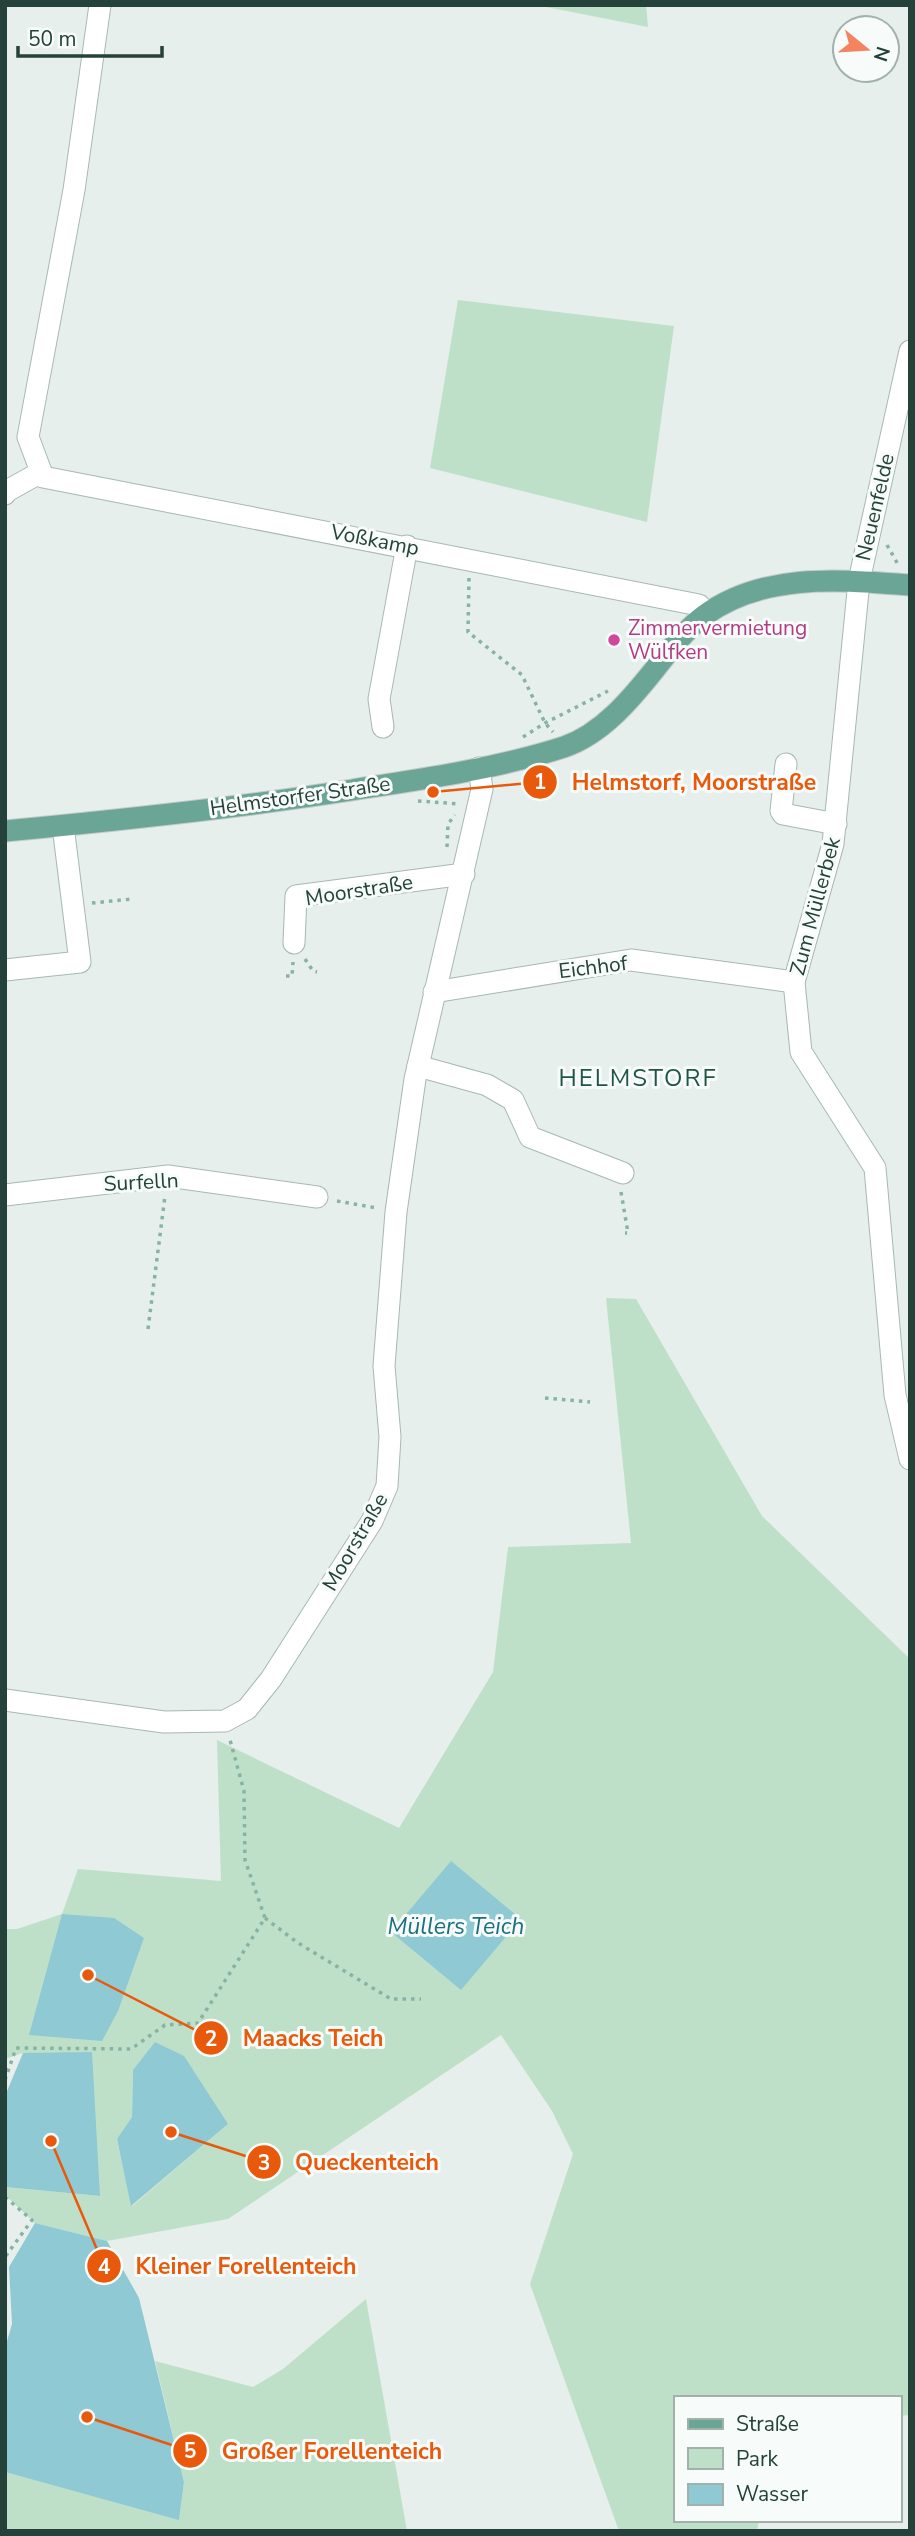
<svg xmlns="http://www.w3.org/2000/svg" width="915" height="2536" font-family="'Nunito Sans',sans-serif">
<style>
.green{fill:#bfe0c8;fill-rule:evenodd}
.water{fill:#8ec9d4}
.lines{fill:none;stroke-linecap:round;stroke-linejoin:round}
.minor-casing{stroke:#a8b8b2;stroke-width:23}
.major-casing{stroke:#c2cac8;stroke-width:23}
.path{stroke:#86b3a5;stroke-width:3.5;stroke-dasharray:3.5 5;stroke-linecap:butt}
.minor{stroke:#fff;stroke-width:21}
.major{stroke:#6aa596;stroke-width:21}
.hotel-dot{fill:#d1479c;stroke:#f7fbf9;stroke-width:2.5}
.labels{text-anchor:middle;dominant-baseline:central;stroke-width:6;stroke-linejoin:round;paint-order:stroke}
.street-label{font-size:21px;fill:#24423a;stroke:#f7fbf9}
.hotel-label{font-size:21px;fill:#b23c85;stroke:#f7fbf9;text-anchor:start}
.water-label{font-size:23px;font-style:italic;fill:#1c6f80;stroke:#f7fbf9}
.quarter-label{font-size:24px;letter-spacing:2px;fill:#1f5548;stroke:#f7fbf9}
.leader{fill:none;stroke:#e8590c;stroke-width:2.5}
.callout-dot{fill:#e8590c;stroke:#f7fbf9;stroke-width:2.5}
.mark-label{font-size:21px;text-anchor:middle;font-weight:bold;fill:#fff}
.callout-label{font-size:23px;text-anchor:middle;font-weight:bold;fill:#e8590c;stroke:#f7fbf9;stroke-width:6;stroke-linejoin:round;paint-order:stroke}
</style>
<rect width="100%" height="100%" fill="#e6efeb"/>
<!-- green -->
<g class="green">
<path d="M536,5H646L648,27Z"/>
<path d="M458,300L674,326L647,522L430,468Z"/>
<path d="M606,1298L636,1299L762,1516L910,1659V2415L899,2416V2398H675V2520H759L757,2531H619L530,2284L573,2154L552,2111L501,2035L228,2219L107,2241L35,2223L5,2195V2187L100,2196L23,2053L5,2059V1929H17L62,1914L78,1869L221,1881L217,1740L399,1828L493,1672L508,1547L631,1543ZM133,2070L228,2124L132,2206L117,2140L132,2117Z"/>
<path d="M366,2299L407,2531H5V2472L179,2519L184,2482L155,2361L253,2387L283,2369Z"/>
</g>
<!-- water -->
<g class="water">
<path d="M451,1861L521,1919L461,1990L391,1932Z"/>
<path d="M62,1914L114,1918L144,1938L118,2011L102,2041L29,2035Z"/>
<path d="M155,2042L184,2056L228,2124L131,2206L117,2139L132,2117L133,2070Z"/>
<path d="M92,2052L100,2196L5,2187V2096L23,2053Z"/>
<path d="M35,2223L107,2241L139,2298L184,2482L179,2520L5,2472V2348L12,2324L9,2267Z"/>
</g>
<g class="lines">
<!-- minor casing -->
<g class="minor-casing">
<g id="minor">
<path d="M100,5L74,190L28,437L43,477L699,605L706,615"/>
<path d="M910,351L859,581L833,844L794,982L801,1052L875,1168L895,1395L910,1459"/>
<path d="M5,494L7,491L41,472"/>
<path d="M383,727L379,699L407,546"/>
<path d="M786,764L781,811L783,814L836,824"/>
<path d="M294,943L296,896L464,874"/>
<path d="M5,970L80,962L63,826"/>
<path d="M434,992L631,960L794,982"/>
<path d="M418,1066L487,1085L513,1100L530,1137L623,1173"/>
<path d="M5,1195L168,1176L317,1197"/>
<path d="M5,1700L164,1722L225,1721L247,1709L271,1679L372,1521L387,1486L390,1437L384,1366L396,1212L415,1079L482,789L479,768"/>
</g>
</g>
<!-- major casing -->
<g class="major-casing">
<path id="major" d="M5,831C121,820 237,808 352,790C423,779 495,769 564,747C602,734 631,699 655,669C670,650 686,629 705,615C765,572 841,580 910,585"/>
</g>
<!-- path -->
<g class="path">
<path d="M887,545L899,566"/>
<path d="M469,578L468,632L522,675L545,723L553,732"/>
<path d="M523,737L545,723L608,691"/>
<path d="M418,801L459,804"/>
<path d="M447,847L448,824L455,815"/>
<path d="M92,903L132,899"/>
<path d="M305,959L313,971L317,972"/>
<path d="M286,976H292L293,962"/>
<path d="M621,1192L628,1233H625"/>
<path d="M337,1201L377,1208"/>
<path d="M148,1329L165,1196"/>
<path d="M545,1398L590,1402"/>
<path d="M265,1918L298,1943L391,1999H421"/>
<path d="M5,2080L16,2048L131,2049L165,2025L198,2023L265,1918L245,1860L244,1791L230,1740"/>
<path d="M5,2197L32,2220L5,2257"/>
</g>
<!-- minor -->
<use href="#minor" class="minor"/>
<!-- major -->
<use href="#major" class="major"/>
</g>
<!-- markers -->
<circle class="hotel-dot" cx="614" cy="640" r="7"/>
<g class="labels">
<!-- street labels -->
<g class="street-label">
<text transform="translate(875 507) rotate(-77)">Neuenfelde</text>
<text transform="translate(375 540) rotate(11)">Voßkamp</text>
<text transform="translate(300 796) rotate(-8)">Helmstorfer Straße</text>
<text transform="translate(359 890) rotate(-9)">Moorstraße</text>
<text transform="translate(815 906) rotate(-75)">Zum Müllerbek</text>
<text transform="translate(593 967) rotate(-7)">Eichhof</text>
<text transform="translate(141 1182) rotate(-3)">Surfelln</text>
<text transform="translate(355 1542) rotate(-60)">Moorstraße</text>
</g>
<!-- hotel labels -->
<g class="hotel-label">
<text x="628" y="628">Zimmervermietung<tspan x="628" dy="24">Wülfken</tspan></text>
</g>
<!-- water labels -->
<g class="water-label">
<text x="456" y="1926">Müllers Teich</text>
</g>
<!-- quarter labels -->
<g class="quarter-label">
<text x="638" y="1078">HELMSTORF</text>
</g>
</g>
<!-- callouts -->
<path class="leader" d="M433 792L540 782M88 1975L211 2038M171 2132L264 2162M51 2141L104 2266M87 2417L190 2451"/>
<g class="callout-dot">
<circle cx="433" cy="792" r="7"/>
<circle cx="88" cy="1975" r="7"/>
<circle cx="171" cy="2132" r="7"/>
<circle cx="51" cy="2141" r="7"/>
<circle cx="87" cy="2417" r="7"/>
<circle cx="540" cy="782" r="18"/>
<circle cx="211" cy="2038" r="18"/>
<circle cx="264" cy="2162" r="18"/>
<circle cx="104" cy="2266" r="18"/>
<circle cx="190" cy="2451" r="18"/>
</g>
<g class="mark-label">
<text x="540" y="789">1</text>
<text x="211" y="2046">2</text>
<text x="264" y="2170">3</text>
<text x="104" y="2274">4</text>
<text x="190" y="2458">5</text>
</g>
<g class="callout-label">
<text x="694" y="790">Helmstorf, Moorstraße</text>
<text x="313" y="2046">Maacks Teich</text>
<text x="367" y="2170">Queckenteich</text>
<text x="246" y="2274">Kleiner Forellenteich</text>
<text x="332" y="2459">Großer Forellenteich</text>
</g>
<!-- border -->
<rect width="915" height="2536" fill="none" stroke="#24423a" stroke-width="14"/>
<!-- legend -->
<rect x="674" y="2396" width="228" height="126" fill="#f7fbf9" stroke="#a3b1ad" stroke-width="2"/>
<rect x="688" y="2419" width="35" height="10" fill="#6aa596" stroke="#a3b1ad" stroke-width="2"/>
<text x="736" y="2431" font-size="21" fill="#24423a">Straße</text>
<rect x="688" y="2448" width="35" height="21" fill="#bfe0c8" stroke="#a3b1ad" stroke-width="2"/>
<text x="736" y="2466" font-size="21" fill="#24423a">Park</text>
<rect x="688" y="2484" width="35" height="21" fill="#8ec9d4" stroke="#a3b1ad" stroke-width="2"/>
<text x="736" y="2501" font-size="21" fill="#24423a">Wasser</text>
<!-- north arrow -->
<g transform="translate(866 49) rotate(108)"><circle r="33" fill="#f7fbf9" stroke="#a3b1ad" stroke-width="2"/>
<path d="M0-5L12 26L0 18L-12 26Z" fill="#f4845f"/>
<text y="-10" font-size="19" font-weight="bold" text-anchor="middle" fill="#24423a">N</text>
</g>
<!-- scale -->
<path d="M18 46v10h144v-10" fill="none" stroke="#24423a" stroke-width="3.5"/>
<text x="28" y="46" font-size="21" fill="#24423a" stroke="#f7fbf9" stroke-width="5" paint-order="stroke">50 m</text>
</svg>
